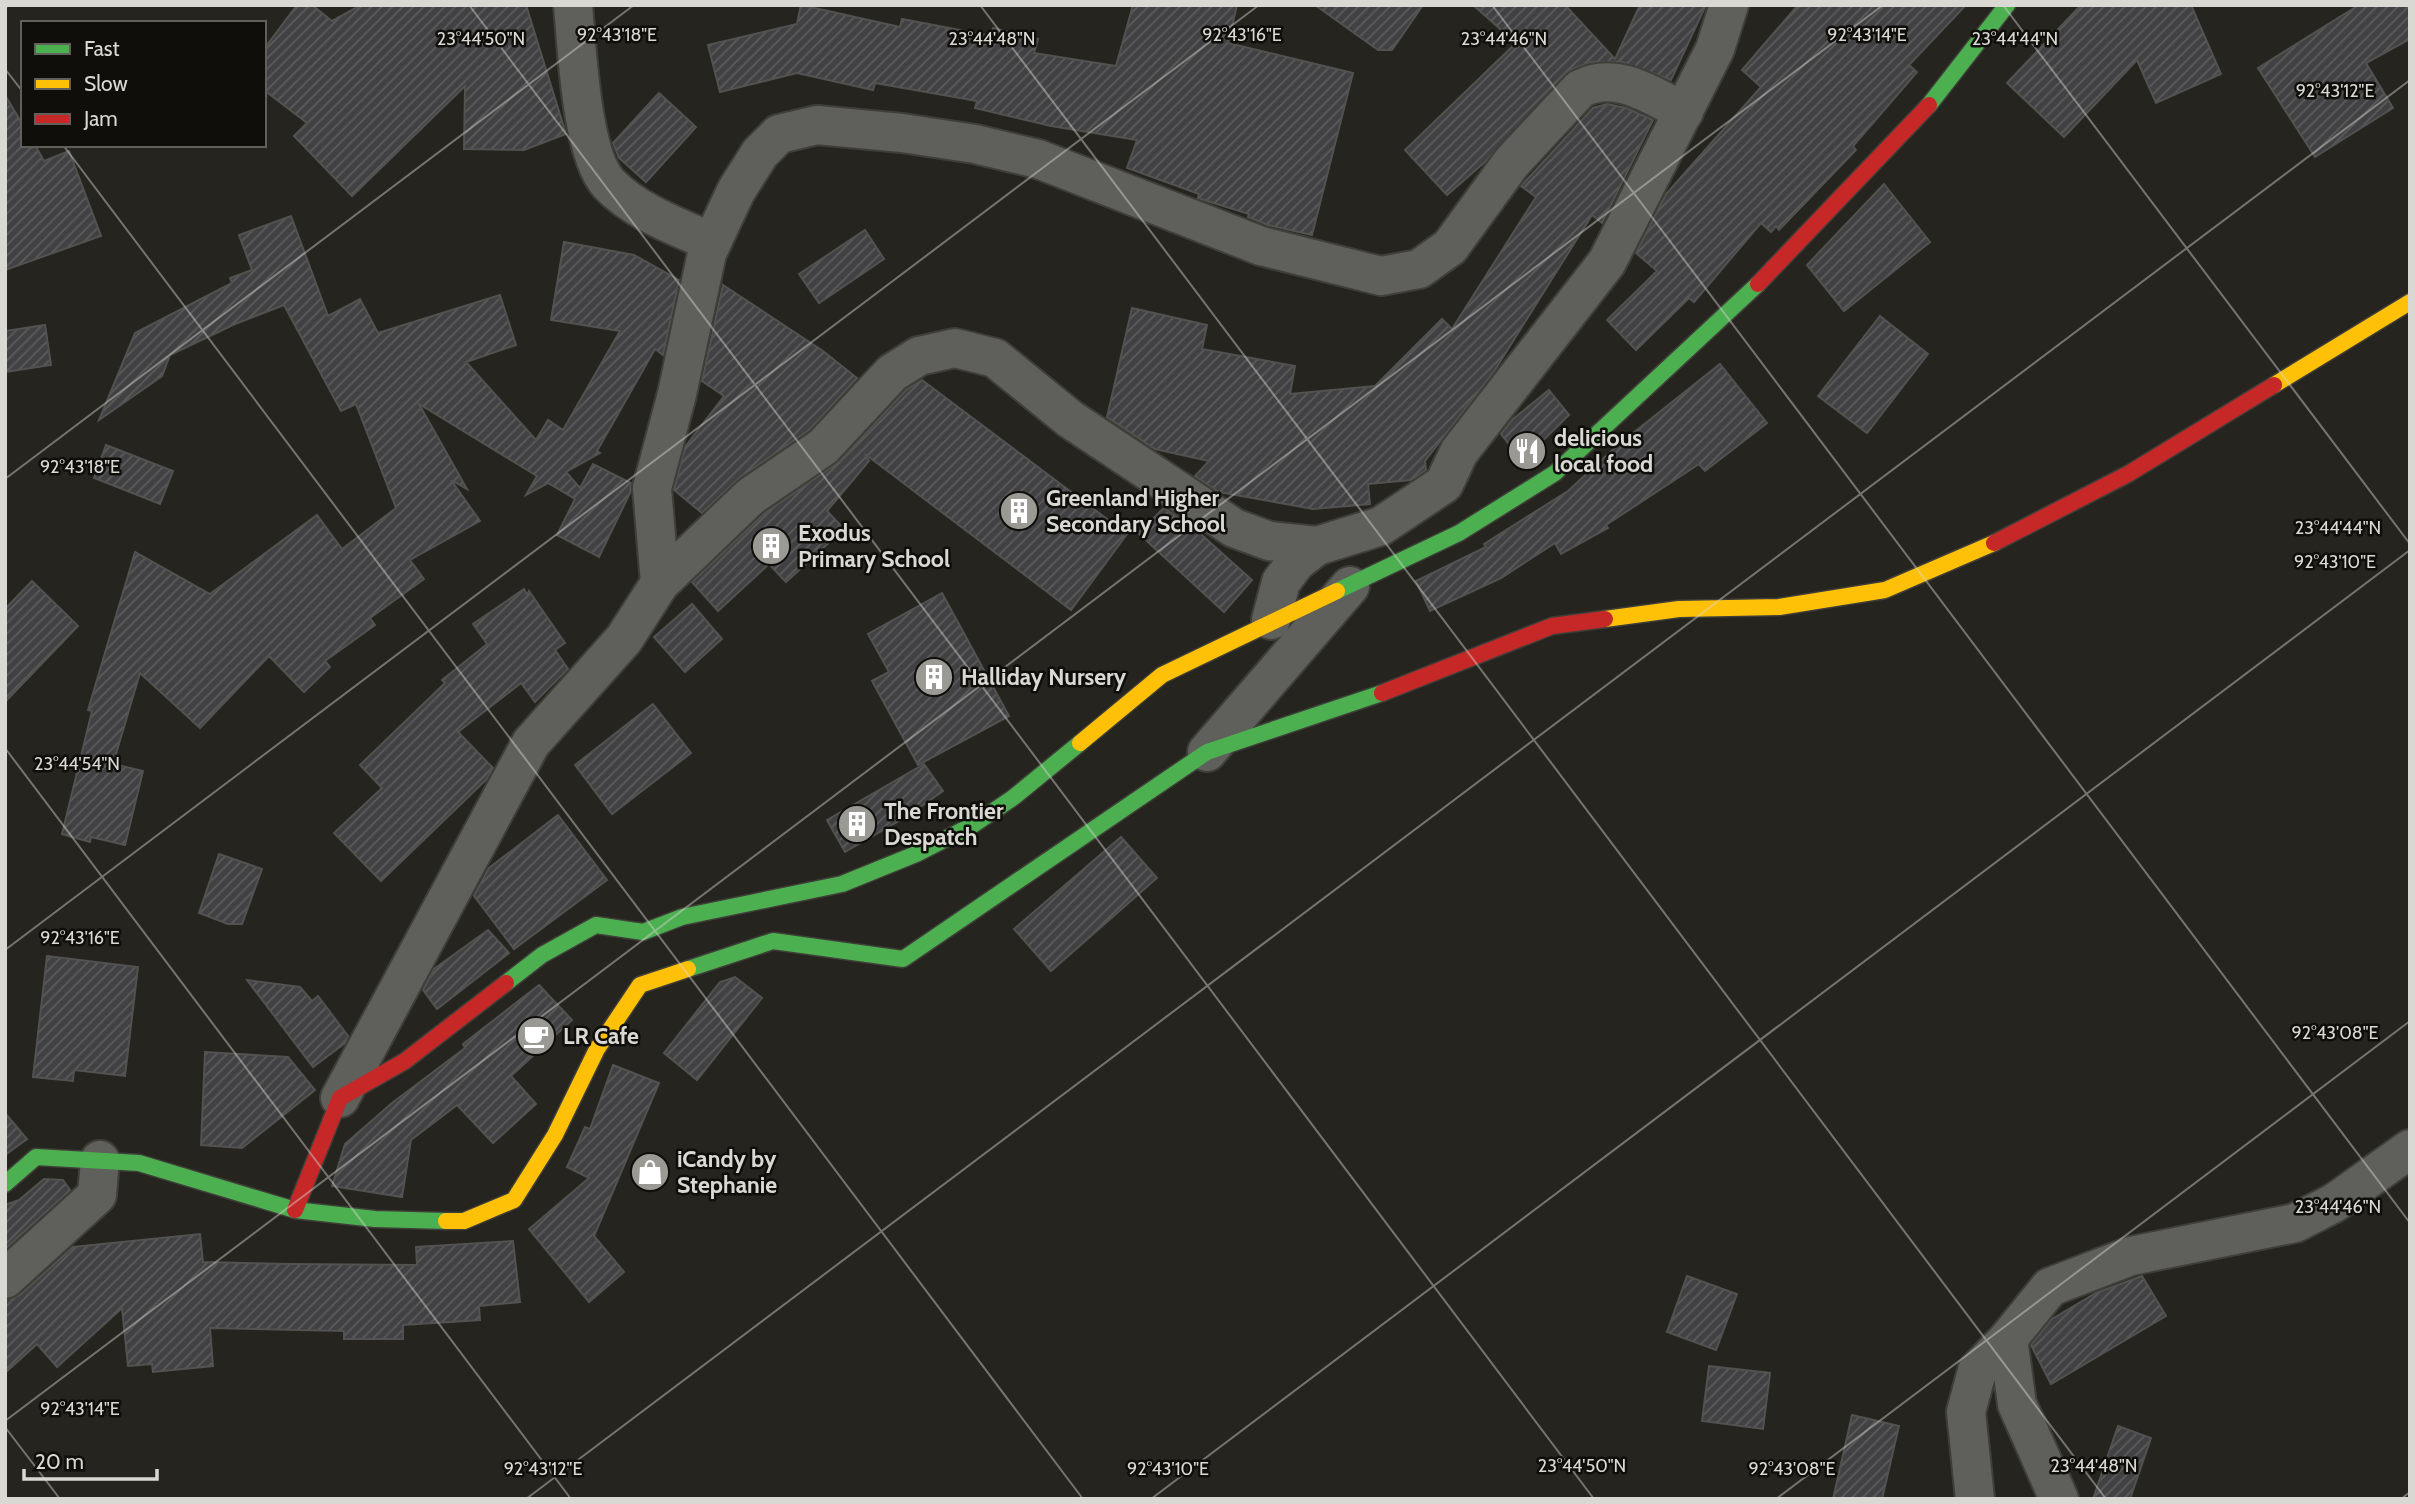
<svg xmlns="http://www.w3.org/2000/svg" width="2415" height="1504" font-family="Cabin,sans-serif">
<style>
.building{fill:url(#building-hatch);stroke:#525251;stroke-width:2}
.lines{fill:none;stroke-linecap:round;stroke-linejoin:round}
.street-casing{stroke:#3f3e39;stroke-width:42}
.fast-casing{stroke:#3f3e39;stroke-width:19}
.slow-casing{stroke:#3f3e39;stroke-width:19}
.jam-casing{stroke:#3f3e39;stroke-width:19}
.street{stroke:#5f5f5b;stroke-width:38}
.fast{stroke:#4caf50;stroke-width:16}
.slow{stroke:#ffc107;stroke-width:16}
.jam{stroke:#c62828;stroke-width:16}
.ticks{fill:none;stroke:#dad8d3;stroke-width:2;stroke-opacity:0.45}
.labels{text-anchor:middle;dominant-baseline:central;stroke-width:5;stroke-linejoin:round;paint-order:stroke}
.poi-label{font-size:23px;font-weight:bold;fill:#dad8d3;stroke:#0f0e0a;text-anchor:start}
.ticks-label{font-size:18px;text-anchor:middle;fill:#dad8d3;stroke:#0f0e0a;stroke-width:5;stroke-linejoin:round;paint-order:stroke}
</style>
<defs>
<pattern id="building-hatch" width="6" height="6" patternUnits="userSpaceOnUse" patternTransform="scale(1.75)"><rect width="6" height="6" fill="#414143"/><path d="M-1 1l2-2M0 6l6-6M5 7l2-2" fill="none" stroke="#5c5c5d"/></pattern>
</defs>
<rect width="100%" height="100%" fill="#25241f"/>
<!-- building -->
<g class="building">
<path d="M297,5H312L332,21L361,5H526L566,134L524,150L464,149L465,86L352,196L294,136L307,123L264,90V49Z"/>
<path d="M801,5L900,27L902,19L991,36L993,28L1038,39L1034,53L1116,66L1133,5H1237L1228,43L1353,73L1312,235L1268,225L1248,217L1249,214L1207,201L1198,198L1199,194L1127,168L1137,140L1051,126L975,108L977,101L875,83L873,90L797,73L720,92L708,45L797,24Z"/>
<path d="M1315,5H1423L1392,50H1378Z"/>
<path d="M1473,5H1565L1615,59L1640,5H1706L1671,80L1622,62H1591L1572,69L1486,161L1447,195L1405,150L1516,43Z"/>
<path d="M1798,5H1966L1909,65L1917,72L1853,146L1856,150L1779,230L1776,226L1771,232L1761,223L1694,302L1689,298L1636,350L1607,320L1657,271L1636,253L1666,194L1761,87L1742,70Z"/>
<path d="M2081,5H2191L2221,74L2156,103L2137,60L2064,137L2007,83Z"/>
<path d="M2359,5H2410V39L2366,63L2393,108L2315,157L2258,68Z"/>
<path d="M659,93L696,127L646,182L619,158L613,143Z"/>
<path d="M5,95L23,125V145H35L44,161L69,151L101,236L5,270Z"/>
<path d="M1607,104L1626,108L1653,120L1602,223L1592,215L1495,370L1425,461L1426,470L1411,480L1368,484L1370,504L1313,509L1219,492L1195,476L1209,461L1155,449L1107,417L1132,308L1207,325L1202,349L1295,366L1290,394L1375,386L1442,319L1452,329L1536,197L1521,186L1593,108Z"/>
<path d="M1884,184L1930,242L1844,311L1807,265Z"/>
<path d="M291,216L328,316L360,299L378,333L500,295L516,345L466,362L536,440L548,420L563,430L620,331L551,320L564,242L634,255L679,280L663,355L655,349L597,451L600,453L566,472L580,488L593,464L631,483L630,493L599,557L557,535L575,499L548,483L526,495L537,476L419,404L467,489L451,480L480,521L410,560L424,579L370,618L375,625L325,661L330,667L304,692L269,656L200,728L140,673L113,764L143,771L125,845L91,837L90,842L62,834L92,711L88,710L135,552L210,594L317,515L342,549L396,508L356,404L341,411L284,305L235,324L170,355L162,376L99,420L135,333L232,283L230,278L252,270L239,235Z"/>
<path d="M865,230L884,259L819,303L799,274Z"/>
<path d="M723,285L823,351L857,378L809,430L739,478L702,513L674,490L685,447L724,396L702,381Z"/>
<path d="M1880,316L1928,354L1867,433L1818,396Z"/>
<path d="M45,325L51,365L5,372V331Z"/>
<path d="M1720,364L1767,423L1705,471L1699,464L1606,525L1608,528L1561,554L1555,543L1501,578L1430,611L1416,581L1486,547L1484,544L1568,491L1618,445Z"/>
<path d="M922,380L1127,534L1071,610L865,454L869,461L827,511L844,529L786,582L769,564L718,611L692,582L765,513L839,462L906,390Z"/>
<path d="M1549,390L1569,415L1522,461L1501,434L1513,419Z"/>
<path d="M106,445L173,471L160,504L94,478Z"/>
<path d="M1164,508L1194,528L1252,580L1224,612L1138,533Z"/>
<path d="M32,581L78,626L5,702V609Z"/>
<path d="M524,589L527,595L529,591L565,643L555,650L568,669L535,702L521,683L458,732L493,768L486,780L381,881L334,833L382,788L360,765L445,683L442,680L487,644L473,624Z"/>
<path d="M942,593L1009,716L918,765L872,681L889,672L868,634Z"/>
<path d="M692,604L722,639L685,672L654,637Z"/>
<path d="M653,704L691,753L612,814L575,765Z"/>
<path d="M924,764L943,791L906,817L845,852L827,820Z"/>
<path d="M558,815L607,880L514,949L474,896L489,868Z"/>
<path d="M1121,837L1157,878L1051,971L1014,929Z"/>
<path d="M219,854L262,869L242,924H228L199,913Z"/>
<path d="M488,930L509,953L437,1009L423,990L434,969Z"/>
<path d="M47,956L138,967L125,1076L74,1070L73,1081L33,1077Z"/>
<path d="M735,977L762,998L697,1080L664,1053L720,982Z"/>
<path d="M247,980L300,987L312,1001L318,996L348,1036L345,1043L313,1067Z"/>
<path d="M539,985L572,1020L511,1076L536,1104L493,1143L457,1105L411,1140L402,1197L332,1186L345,1144L392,1103L465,1048L463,1044Z"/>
<path d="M205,1052L288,1057L315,1090L242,1148L201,1145Z"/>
<path d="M613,1065L659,1083L594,1236L624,1272L589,1302L529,1229L589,1178L567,1167L585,1127L590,1129Z"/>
<path d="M5,1113L27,1139L5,1155Z"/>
<path d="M44,1179L63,1180L70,1190L5,1249V1205L19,1200Z"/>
<path d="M200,1234L203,1262L291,1264L417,1265L416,1247L513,1241L520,1302L479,1306L480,1320L403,1325V1339H344V1331L210,1328L213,1366L153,1372L152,1364L128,1366L122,1308L57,1367L37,1344L5,1373V1300L20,1295L73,1247Z"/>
<path d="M1687,1276L1737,1294L1716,1350L1667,1332Z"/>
<path d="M2142,1276L2166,1316L2051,1384L2031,1345L2052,1319L2096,1293Z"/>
<path d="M1709,1366L1770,1373L1763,1429L1702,1421Z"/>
<path d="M1852,1415L1899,1426L1882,1499H1833Z"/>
<path d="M2118,1426L2151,1438L2130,1499H2093Z"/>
</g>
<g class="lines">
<!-- street casing -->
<g class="street-casing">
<g id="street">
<path d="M573,5C577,48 581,154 609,184C636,212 677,227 712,242"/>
<path d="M660,583L652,488L677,394L707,253L736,191L760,153L779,134L817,125L902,133L975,144L1038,159L1261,246L1381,276L1419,269L1450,247L1512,162L1580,89C1616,70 1651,95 1684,112"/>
<path d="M1271,620L1281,582L1296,562L1317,546L1381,526L1444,484L1459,452L1607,262L1715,49L1729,5"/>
<path d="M1207,752L1350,586"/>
<path d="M340,1098L531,743L624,639L660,583L751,496L823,447L892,373L919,356L955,348L995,358L1070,419L1234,528L1269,541L1317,546"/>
<path d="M5,1279L97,1195L100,1160"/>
<path d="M1975,1499L1966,1412L1977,1371L2008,1339"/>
<path d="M2059,1499L2017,1404L2008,1339L2050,1287L2131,1256L2295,1223L2334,1203L2410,1149"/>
</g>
</g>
<!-- fast casing -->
<g class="fast-casing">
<g id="fast">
<path d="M1929,105L2007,5"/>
<path d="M1337,591L1459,533L1555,473L1758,284"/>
<path d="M688,969L773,941L903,959L1207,752L1382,693"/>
<path d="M506,983L542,955L596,925L643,932L682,917L842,884L916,854L973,825L1014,797L1080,743"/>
<path d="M5,1184L36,1157L139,1163L295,1210L375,1219L446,1221"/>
</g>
</g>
<!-- slow casing -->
<g class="slow-casing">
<g id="slow">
<path d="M2274,385L2410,302"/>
<path d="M1605,619L1679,609L1779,607L1885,590L1994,543"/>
<path d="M1080,743L1162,675L1337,591"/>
<path d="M446,1221H464L514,1200L555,1135L597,1049L640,985L688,969"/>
</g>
</g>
<!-- jam casing -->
<g class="jam-casing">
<g id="jam">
<path d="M1758,284L1929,105"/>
<path d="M1994,543L2128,474L2274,385"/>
<path d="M1382,693L1552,626L1605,619"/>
<path d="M295,1210L340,1098L405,1061L506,983"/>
</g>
</g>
<!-- street -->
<use href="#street" class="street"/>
<!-- fast -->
<use href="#fast" class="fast"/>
<!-- slow -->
<use href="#slow" class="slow"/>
<!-- jam -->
<use href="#jam" class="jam"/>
</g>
<!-- ticks -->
<path class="ticks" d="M469,5L1594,1499M980,5L2106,1499M1492,5L2410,1223M2003,5L2410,544M5,8L9,5M5,69L23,92M63,145L1083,1499M5,479L634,5M5,748L571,1499M5,950L1259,5M5,1421L1883,5M5,1427L60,1499M526,1499L2410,80M1151,1499L2410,550M1776,1499L2410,1021M2401,1499L2410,1492"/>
<!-- icons -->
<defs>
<g id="restaurant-disc" transform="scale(2.0125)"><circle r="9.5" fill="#9b9994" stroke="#0f0e0a"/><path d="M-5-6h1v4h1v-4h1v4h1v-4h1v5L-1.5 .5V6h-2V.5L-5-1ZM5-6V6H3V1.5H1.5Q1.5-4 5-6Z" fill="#fff"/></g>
<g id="building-disc" transform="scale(2.0125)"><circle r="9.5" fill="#9b9994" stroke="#0f0e0a"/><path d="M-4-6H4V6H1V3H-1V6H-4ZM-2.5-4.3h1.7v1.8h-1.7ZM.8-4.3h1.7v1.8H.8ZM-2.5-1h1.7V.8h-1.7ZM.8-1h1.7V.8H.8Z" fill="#fff"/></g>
<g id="cafe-disc" transform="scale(2.0125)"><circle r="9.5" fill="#9b9994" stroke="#0f0e0a"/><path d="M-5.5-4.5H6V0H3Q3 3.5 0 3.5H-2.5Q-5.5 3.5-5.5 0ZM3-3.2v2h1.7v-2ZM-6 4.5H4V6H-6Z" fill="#fff"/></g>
<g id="shop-disc" transform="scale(2.0125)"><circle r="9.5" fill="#9b9994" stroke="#0f0e0a"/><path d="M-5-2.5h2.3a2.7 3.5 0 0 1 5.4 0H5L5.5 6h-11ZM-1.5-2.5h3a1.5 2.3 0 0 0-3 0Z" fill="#fff"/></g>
</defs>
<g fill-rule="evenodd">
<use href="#restaurant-disc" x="1527" y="451"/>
<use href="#building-disc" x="1019" y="511"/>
<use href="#building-disc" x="771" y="546"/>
<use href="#building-disc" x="934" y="677"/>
<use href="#building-disc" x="857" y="824"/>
<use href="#cafe-disc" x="536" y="1036"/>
<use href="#shop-disc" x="650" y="1172"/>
</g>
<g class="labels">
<!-- poi labels -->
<g class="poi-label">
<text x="1554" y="438">delicious<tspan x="1554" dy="26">local food</tspan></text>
<text x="1046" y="498">Greenland Higher<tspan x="1046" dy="26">Secondary School</tspan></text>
<text x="798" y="533">Exodus<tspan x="798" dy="26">Primary School</tspan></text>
<text x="961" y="677">Halliday Nursery</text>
<text x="884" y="811">The Frontier<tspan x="884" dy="26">Despatch</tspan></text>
<text x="563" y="1036">LR Cafe</text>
<text x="677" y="1159">iCandy by<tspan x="677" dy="26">Stephanie</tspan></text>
</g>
</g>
<g class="ticks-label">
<text x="617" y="41">92°43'18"E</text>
<text x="1242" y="41">92°43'16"E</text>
<text x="1867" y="41">92°43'14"E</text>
<text x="481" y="45">23°44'50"N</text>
<text x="992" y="45">23°44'48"N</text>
<text x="1504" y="45">23°44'46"N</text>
<text x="2015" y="45">23°44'44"N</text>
<text x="2335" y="97">92°43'12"E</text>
<text x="80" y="473">92°43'18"E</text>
<text x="2338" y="534">23°44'44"N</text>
<text x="2335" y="568">92°43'10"E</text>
<text x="77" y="770">23°44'54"N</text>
<text x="80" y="944">92°43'16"E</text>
<text x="2335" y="1039">92°43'08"E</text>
<text x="2338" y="1213">23°44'46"N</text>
<text x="80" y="1415">92°43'14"E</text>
<text x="1582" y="1472">23°44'50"N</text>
<text x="2094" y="1472">23°44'48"N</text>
<text x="543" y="1475">92°43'12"E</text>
<text x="1168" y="1475">92°43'10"E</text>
<text x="1792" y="1475">92°43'08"E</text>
</g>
<!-- border -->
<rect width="2415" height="1504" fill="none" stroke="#dad8d3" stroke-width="14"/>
<!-- legend -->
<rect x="21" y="21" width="245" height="126" fill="#0f0e0a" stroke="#605f5a" stroke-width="2"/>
<rect x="35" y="44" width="35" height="10" fill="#4caf50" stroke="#605f5a" stroke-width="2"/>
<text x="84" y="56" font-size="21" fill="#dad8d3">Fast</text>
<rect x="35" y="79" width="35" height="10" fill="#ffc107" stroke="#605f5a" stroke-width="2"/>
<text x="84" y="91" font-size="21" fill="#dad8d3">Slow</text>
<rect x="35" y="114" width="35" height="10" fill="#c62828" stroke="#605f5a" stroke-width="2"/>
<text x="84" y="126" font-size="21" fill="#dad8d3">Jam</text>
<!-- scale -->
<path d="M24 1469v10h133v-10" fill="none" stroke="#dad8d3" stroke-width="3.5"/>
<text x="35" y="1469" font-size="21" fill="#dad8d3" stroke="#0f0e0a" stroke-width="5" paint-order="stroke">20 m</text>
</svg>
